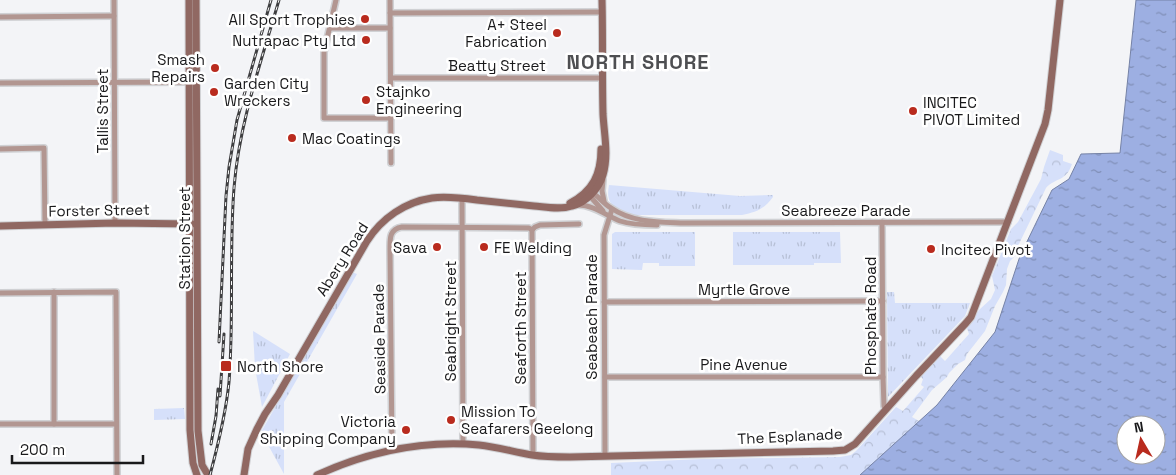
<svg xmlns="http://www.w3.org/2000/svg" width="1176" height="475" font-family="'Space Grotesk',sans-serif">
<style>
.grass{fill:url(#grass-tufts)}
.park{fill:url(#park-crowns)}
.water{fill:url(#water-ripples);stroke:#7582a6;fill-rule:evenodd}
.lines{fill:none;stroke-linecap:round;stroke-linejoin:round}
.street-casing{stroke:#d0d1d4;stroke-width:8}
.secondary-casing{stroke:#d0d1d4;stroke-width:9}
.street{stroke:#b29691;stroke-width:5}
.secondary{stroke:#906862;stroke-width:7}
.rail-casing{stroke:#3e3e40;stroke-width:3}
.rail{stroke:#fff;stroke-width:1;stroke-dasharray:4;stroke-linecap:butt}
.poi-dot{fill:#b92b1e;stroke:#fff;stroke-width:2}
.labels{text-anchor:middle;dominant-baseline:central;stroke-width:5;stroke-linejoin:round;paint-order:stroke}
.poi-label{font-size:15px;fill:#19191b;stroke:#fff;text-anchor:start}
.street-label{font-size:15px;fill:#19191b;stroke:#fff}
.district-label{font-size:20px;font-weight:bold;letter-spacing:1px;fill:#4e4f52;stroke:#fff}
</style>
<defs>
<pattern id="grass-tufts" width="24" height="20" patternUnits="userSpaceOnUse" patternTransform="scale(1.25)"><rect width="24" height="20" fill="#d6e0fa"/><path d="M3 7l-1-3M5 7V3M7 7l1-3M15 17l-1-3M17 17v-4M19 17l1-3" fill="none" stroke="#b7c0d6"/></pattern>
<pattern id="park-crowns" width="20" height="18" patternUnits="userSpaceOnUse" patternTransform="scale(1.25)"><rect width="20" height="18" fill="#d6e0fa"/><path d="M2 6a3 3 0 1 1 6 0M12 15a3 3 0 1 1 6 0" fill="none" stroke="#b7c0d6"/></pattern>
<pattern id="water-ripples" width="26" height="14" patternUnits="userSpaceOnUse" patternTransform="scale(1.25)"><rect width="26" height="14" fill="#9dafe2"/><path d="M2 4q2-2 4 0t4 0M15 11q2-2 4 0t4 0" fill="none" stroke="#7f8eb6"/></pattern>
</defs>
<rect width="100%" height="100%" fill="#f3f4f7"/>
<!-- grass -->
<g class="grass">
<path d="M609,185L740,196L773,195V197C764,209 757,212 742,215H631C615,208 605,205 609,185Z"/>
<path d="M615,232H695V266H659V263H643L642,270L612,269V234Z"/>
<path d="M733,232H840L841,263H814V265H733Z"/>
<path d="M352,272L357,274L284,402V474L261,432Z"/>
<path d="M887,292H894L895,303H970L965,316L888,397Z"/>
<path d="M253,331L290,354L262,407L255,368Z"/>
<path d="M184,408L185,419L154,420V409Z"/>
</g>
<!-- park -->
<path class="park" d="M1050,150L1063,155V161L1072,164C1066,182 1056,177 1046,188L1018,246L1017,254L1010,261L1007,269L1006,285L1003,292L995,306L985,331L967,354L965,360L958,364L949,373L947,377L932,390L912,417L919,421L860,475H611V463L702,459L840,457L851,455L856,451L896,407L903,411L924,387L921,385L923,379L920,376L939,355L945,361L969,334L967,328L968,324L980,309L991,299L995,290L992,276L1011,229L1018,222L1041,179L1044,167Z"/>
<!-- water -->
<path class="water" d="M1136,0H1176V475H860L937,405L995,332L1020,256L1052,190L1069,179L1081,154L1120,153ZM1126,425H1156V455H1126Z"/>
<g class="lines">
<!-- street casing -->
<g class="street-casing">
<g id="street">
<path d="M114,0L115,223"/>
<path d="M336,0L324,52V118H391"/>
<path d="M390,0L391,163"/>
<path d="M390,13L602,12"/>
<path d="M0,17L114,16"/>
<path d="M330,28H390"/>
<path d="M391,78H602"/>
<path d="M0,83L189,82"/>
<path d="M0,149L44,148L45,224"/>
<path d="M603,180L602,191L604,201"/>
<path d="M593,193C599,197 604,204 611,208C633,223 659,222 684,223L1008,222"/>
<path d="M590,196L603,211"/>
<path d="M462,198L463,444"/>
<path d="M579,205C593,205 607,216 620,221C632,225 645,225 657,225"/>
<path d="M882,222L883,377L884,406L886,409"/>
<path d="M532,230L533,455"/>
<path d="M54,292V424"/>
<path d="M0,293L116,292L117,475"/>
<path d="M604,302L883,301"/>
<path d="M605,377H883"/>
<path d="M0,424H116"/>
<path d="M392,450L390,250C390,239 389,229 402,227L529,228L532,230L535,227L540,225L579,224"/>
<path d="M605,456L604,235L612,209"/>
</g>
</g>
<!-- secondary casing -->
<g class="secondary-casing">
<g id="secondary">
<path d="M189,0L190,430L193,463L197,475"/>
<path d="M196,0L198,431L202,465L208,475"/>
<path d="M570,203C593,191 601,174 601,149"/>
<path d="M0,226L115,223L192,224"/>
<path d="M244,475L248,449L257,429L265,414L278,395L367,241C382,218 405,202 432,198C447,196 462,198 477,200C496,202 515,204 534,206C546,207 560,210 572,206C586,203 599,189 603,175C609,155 604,134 603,114C602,76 603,38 602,0"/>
<path d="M317,475C368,452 423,440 479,445C497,447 514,452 532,455C545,457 557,457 570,457L833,451L845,450L855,444L916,376L966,323L971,317L1045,124L1048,110L1060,0"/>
</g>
</g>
<!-- street -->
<use href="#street" class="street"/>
<!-- secondary -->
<use href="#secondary" class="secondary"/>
<!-- rail casing -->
<g class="rail-casing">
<g id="rail">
<path d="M219,342L226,196L229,167L237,120L271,0"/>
<path d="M220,396L224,334"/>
<path d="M211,444L216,416L218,389"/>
<path d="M210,475C218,445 226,413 229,382C234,318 229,253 234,188C239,124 261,62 279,0"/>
</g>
</g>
<!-- rail -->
<use href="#rail" class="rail"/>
</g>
<!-- markers -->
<g class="poi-dot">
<circle cx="365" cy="19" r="5"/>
<circle cx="557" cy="33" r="5"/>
<circle cx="366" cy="40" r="5"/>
<circle cx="215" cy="68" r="5"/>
<circle cx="214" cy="92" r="5"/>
<circle cx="366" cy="100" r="5"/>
<circle cx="913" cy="111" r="5"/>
<circle cx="292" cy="138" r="5"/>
<circle cx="437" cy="247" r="5"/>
<circle cx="484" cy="247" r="5"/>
<circle cx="931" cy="249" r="5"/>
<rect x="220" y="360" width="12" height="12" rx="2.5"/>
<circle cx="451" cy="420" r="5"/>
<circle cx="406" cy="430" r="5"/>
</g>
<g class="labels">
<!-- poi labels -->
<g class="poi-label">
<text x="355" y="19" text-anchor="end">All Sport Trophies</text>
<text x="547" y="24" text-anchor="end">A+ Steel<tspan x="547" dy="17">Fabrication</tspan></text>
<text x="356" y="40" text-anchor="end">Nutrapac Pty Ltd</text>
<text x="205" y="59" text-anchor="end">Smash<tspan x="205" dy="17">Repairs</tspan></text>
<text x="224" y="83">Garden City<tspan x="224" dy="17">Wreckers</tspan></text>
<text x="376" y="91">Stajnko<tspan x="376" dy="17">Engineering</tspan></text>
<text x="923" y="102">INCITEC<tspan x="923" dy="17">PIVOT Limited</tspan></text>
<text x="302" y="138">Mac Coatings</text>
<text x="427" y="247" text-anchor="end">Sava</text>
<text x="494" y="247">FE Welding</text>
<text x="941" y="249">Incitec Pivot</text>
<text x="237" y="366">North Shore</text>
<text x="461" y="411">Mission To<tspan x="461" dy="17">Seafarers Geelong</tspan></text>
<text x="396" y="421" text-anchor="end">Victoria<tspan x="396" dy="17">Shipping Company</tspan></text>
</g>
<!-- street labels -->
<g class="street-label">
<text x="497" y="65">Beatty Street</text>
<text transform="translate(102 111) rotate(-90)">Tallis Street</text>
<text transform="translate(99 210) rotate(-1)">Forster Street</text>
<text x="846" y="210">Seabreeze Parade</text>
<text transform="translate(184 238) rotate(-90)">Station Street</text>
<text transform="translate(342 259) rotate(-58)">Abery Road</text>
<text x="744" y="289">Myrtle Grove</text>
<text transform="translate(870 316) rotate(-90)">Phosphate Road</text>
<text transform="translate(591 317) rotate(-90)">Seabeach Parade</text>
<text transform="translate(450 321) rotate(-90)">Seabright Street</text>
<text transform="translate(520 328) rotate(-90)">Seaforth Street</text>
<text transform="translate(379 339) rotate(-91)">Seaside Parade</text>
<text x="744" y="364">Pine Avenue</text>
<text transform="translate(790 436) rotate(-3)">The Esplanade</text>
</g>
<!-- district labels -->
<g class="district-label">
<text x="638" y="62">NORTH SHORE</text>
</g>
</g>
<!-- north arrow -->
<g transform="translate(1141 440) rotate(351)"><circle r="24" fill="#ffffff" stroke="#a3a3a4"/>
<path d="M0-4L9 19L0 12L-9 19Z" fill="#b92b1e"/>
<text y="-8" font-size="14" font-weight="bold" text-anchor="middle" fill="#19191b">N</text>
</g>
<!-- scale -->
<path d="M12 455v8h131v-8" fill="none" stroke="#19191b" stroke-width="2.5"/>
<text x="20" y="455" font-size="15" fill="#19191b" stroke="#ffffff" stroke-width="4" paint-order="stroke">200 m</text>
</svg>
